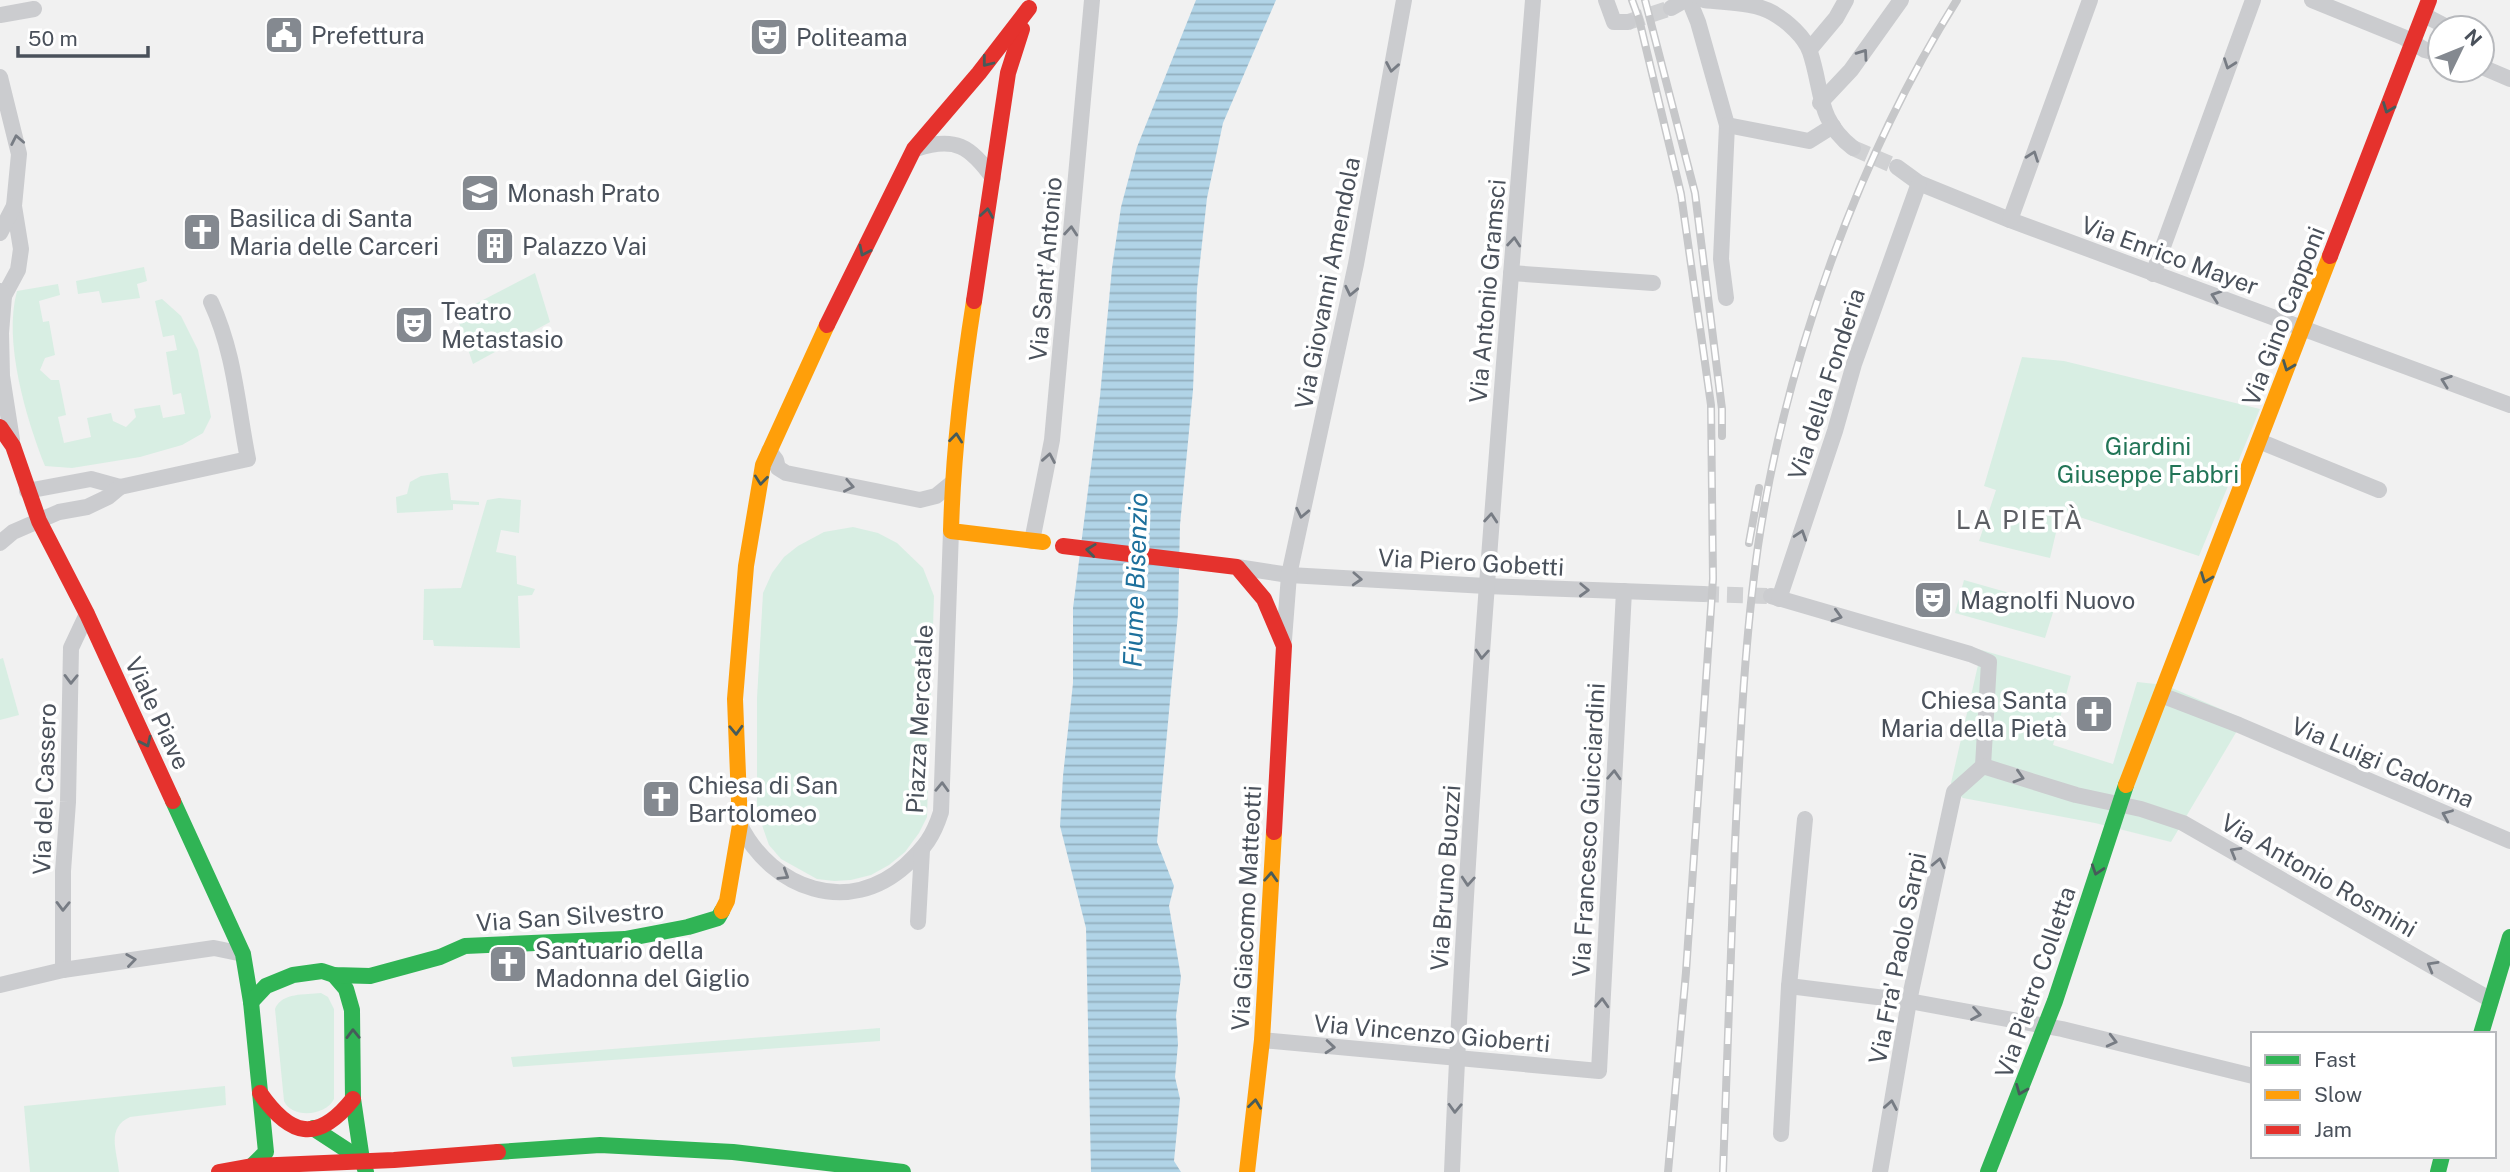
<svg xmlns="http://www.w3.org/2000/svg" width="2510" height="1172" font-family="'Public Sans',sans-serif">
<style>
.green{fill:#d8eee3}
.water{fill:url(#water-rules)}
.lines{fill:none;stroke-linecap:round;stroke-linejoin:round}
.street-tunnel{stroke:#d0d1d3;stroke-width:16;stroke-dasharray:16 8;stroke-linecap:butt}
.street{stroke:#cbcccf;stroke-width:16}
.fast{stroke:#30b455;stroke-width:16}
.slow{stroke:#ff9f0a;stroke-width:16}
.jam{stroke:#e5322d;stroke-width:16}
.rail-casing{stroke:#c6c7c9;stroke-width:8}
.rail{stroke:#fff;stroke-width:5;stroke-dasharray:16;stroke-linecap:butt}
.oneway{stroke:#777c84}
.oneway2{stroke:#475b5a}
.labels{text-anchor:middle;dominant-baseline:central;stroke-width:7;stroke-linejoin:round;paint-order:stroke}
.poi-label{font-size:24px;fill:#4a515b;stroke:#fff;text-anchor:start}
.street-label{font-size:24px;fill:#4a515b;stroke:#fff}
.park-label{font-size:24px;fill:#227557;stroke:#fff}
.neighbourhood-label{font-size:26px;letter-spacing:2px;fill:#5d5f64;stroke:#fff}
.water-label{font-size:26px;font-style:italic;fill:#1d709c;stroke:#fff}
</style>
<defs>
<pattern id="water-rules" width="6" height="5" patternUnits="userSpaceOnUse" patternTransform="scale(1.75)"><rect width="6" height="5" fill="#b1d4e7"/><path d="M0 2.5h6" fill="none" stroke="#92aebe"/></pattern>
</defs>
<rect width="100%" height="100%" fill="#f1f1f1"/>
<!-- green -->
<g class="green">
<path d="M144,267L147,281L137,284L140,298L102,303L99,291L78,294L76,281Z"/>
<path d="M535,273L550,322L473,364L456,314Z"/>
<path d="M58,284L60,295L39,301L43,322L49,321L55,355L45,358L40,370L51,380H59L66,415L58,417L64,443L91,437L87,418L111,413L113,421L126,427L136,417L134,409L160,405L163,418L185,414L181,393L173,395L166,352L177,350L174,335L163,337L155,301L162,299L181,316L198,350L211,417L203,433L182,445L140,457L72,468L45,466C26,418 3,341 17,291Z"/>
<path d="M2022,357L2064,361L2260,409L2199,556L2061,511L2050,558L1979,541L1996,490L1984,486Z"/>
<path d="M442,473H448L451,500L479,502V505L453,504V510L397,513L396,497L407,494L410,482L421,476Z"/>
<path d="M499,498L521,500L519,533L501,530L496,552L516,556L517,584L535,589L532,595L518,596L520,648L434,646L433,640H423L424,589L461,588L487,500Z"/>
<path d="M853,527L878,533L897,543L923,568L934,596L927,817L919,833L905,852L889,865L871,875L851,880L834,881L817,879L781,859L769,845L757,811V698L763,593L772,573L784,557L798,546L824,532Z"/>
<path d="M1964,580L2055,606L2045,638L1955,613Z"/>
<path d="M1971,647L2071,676L2053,745L2113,764L2137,682L2165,685L2244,719L2171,842L2095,823L1963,798L1954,792L1951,783L1978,665Z"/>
<path d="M3,658L19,715L0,720V659Z"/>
<path d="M321,993L328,997L334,1009V1099C326,1116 292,1119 284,1101L275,1009C282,992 305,995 321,993Z"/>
<path d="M880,1028V1041L513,1067L511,1057Z"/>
<path d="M225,1086L226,1105L130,1117C106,1128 117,1150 119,1172H30L24,1106Z"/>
</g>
<!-- water -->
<path class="water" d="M1196,0H1276L1223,123L1207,198L1197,289L1193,390L1180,525L1178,614L1157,842L1174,886L1169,906L1181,977L1176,1016L1178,1044L1175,1077L1180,1099L1174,1161L1181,1172H1091L1086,928L1060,826L1063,776L1073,683V608L1100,396L1112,268L1121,207L1137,147Z"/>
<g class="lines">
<!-- street-tunnel -->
<g class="street-tunnel">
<path d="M1628,22L1671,8"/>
<path d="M1853,148L1897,167"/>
<path d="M1703,594L1771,596"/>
</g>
<!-- street -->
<g class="street">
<path d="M1606,0L1614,22H1628"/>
<path d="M1689,0L1698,22L1727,125L1721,259L1726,298"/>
<path d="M1704,0C1726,3 1754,2 1773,13C1787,21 1805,37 1810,52C1823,90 1816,119 1853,148"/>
<path d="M2312,0L2403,37L2425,50L2440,54"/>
<path d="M1671,8L1685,0"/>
<path d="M0,15L34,9"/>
<path d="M2424,15L2449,28"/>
<path d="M1810,49L1836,18L1846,0"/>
<path d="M2482,67L2510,79"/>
<path d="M0,77L19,154L14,206L21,249L18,270L4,296"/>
<path d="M1820,103L1851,70L1901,0"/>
<path d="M1727,125L1809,141L1833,126"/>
<path d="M916,149C955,136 970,146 993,178"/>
<path d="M1897,167L1919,183L2010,220L2510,405"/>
<path d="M2010,220L2090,0"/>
<path d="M0,233L14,206"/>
<path d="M1511,273L1653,283"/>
<path d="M2153,274L2253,0"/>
<path d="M0,291L4,296L1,333L2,376L12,440"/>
<path d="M2259,441L2379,490"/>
<path d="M769,451L776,460L778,468L786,473L920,500L936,496L952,483"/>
<path d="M27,491L91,479L120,487L248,459C237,404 235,354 211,302"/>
<path d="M1032,541L1052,440L1092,0"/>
<path d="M0,543L13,532L59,512L87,507L108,497L120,487"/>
<path d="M1237,567L1289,575L1486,586L1703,594"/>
<path d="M1771,596L1970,654L1989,662L1983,766L2076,795L2141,809L2183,823L2491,1000"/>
<path d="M1779,599L1835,431L1854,364L1919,183"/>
<path d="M1284,640L1289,575L1356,264L1404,0"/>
<path d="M2161,695L2239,725L2510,841"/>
<path d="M740,825C772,889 849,917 906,865C925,847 933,837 941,812L951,531"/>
<path d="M918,922L922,850"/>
<path d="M63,970V871L68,802L71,648L87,614"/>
<path d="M0,985L63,970L214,948L243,954"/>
<path d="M1789,986L1909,1001L2062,1029L2253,1076"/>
<path d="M1262,1040L1599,1071L1624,591"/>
<path d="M1781,1134L1789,986L1805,819"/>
<path d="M1452,1172C1468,781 1502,390 1533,0"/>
<path d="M1880,1172L1909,1001L1954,792L1983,766"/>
</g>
<!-- fast -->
<g class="fast">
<path d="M173,801L243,954L251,1002L266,1152L252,1166"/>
<path d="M334,975L346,989L352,1010L353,1099L362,1160L366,1172"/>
<path d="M251,1002L266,986L293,975L322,971L334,975L370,976L440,957L465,946L625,939L688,927L718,918L722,911"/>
<path d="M2481,1034L2510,937"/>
<path d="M313,1128L362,1160"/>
<path d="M498,1152L600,1145L733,1152L903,1172"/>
<path d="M1988,1172L2055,1001L2126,785"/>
<path d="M2438,1172L2442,1156"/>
</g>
<!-- slow -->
<g class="slow">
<path d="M974,301C962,377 953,453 951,531L1043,542"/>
<path d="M2126,785L2330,256"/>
<path d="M722,911L727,901L740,825L735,699L746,566L763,465L827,325"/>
<path d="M1247,1172L1262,1040L1274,832"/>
</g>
<!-- jam -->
<g class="jam">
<path d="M2330,256L2429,0"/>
<path d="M974,301L1008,73L1022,29"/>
<path d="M827,325L914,149L979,73L1029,8"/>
<path d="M0,427L13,446L39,521L87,614L173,801"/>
<path d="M1063,546L1237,567L1264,599L1284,646L1274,832"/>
<path d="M260,1093C290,1136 317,1144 353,1099"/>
<path d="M219,1172L252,1166L394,1160L498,1152"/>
</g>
<!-- rail casing -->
<g class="rail-casing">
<g id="rail">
<path d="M1632,0L1639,19L1681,194L1711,405L1713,579L1686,972L1668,1172"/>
<path d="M1645,0L1695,193L1722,409V436"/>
<path d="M1749,543L1759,488"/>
<path d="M1723,1172C1727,1062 1731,953 1735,843C1740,744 1744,645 1758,546C1785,363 1858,157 1957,0"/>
</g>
</g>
<!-- rail -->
<use href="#rail" class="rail"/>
</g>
<!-- one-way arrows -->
<defs><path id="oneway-chevron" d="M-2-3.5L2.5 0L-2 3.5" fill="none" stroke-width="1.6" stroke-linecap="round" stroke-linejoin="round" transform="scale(1.75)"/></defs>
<g class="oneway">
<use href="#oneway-chevron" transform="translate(1863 54) rotate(-55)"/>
<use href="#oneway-chevron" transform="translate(2229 64) rotate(110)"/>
<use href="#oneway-chevron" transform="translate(1392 67) rotate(100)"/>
<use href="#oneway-chevron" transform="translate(17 140) rotate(-101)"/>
<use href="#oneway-chevron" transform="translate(2033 156) rotate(-70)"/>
<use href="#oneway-chevron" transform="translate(1071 231) rotate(-85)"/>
<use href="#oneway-chevron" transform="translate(1514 242) rotate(-85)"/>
<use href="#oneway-chevron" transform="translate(1351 291) rotate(102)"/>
<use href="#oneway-chevron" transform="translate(2216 296) rotate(-161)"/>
<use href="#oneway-chevron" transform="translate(2446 381) rotate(-160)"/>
<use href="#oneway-chevron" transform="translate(1049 458) rotate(-80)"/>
<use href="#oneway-chevron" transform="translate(849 486) rotate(11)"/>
<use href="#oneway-chevron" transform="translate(1302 513) rotate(102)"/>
<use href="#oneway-chevron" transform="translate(1491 518) rotate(-85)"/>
<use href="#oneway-chevron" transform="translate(1801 535) rotate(-72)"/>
<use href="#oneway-chevron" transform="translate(1357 579) rotate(3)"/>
<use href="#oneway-chevron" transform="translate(1584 590) rotate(2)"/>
<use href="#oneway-chevron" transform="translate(1837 616) rotate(16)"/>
<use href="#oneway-chevron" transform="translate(1482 654) rotate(94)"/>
<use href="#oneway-chevron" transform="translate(71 679) rotate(91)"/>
<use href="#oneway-chevron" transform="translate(1614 775) rotate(-87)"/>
<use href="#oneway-chevron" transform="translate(2019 777) rotate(17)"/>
<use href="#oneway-chevron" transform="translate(942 787) rotate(-88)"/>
<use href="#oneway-chevron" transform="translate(2447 815) rotate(-157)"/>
<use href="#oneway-chevron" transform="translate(2235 852) rotate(-150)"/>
<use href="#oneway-chevron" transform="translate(1939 863) rotate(-78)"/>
<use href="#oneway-chevron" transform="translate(784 875) rotate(32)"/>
<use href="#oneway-chevron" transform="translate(1468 881) rotate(94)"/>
<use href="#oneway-chevron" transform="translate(63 906) rotate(91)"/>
<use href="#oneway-chevron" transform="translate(131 960) rotate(-8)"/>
<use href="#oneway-chevron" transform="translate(2432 966) rotate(-150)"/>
<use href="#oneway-chevron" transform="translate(1602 1003) rotate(-87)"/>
<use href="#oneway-chevron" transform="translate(1976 1014) rotate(10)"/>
<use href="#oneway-chevron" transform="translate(2112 1041) rotate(14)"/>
<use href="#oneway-chevron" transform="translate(1330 1047) rotate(5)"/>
<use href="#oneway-chevron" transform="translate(1891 1105) rotate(-80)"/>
<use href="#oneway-chevron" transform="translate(1455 1108) rotate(92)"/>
</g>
<g class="oneway2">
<use href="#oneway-chevron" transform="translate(987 62) rotate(128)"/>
<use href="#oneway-chevron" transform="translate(2388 108) rotate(111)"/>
<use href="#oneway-chevron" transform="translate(987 213) rotate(-81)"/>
<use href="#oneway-chevron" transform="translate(864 251) rotate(116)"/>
<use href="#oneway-chevron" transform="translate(2288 366) rotate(111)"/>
<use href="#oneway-chevron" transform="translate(956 438) rotate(-84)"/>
<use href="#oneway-chevron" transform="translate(761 480) rotate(96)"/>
<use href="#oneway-chevron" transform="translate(1091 550) rotate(-173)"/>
<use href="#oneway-chevron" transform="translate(2206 578) rotate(111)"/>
<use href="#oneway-chevron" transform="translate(736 730) rotate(88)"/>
<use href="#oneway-chevron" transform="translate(146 742) rotate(65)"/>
<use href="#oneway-chevron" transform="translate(2097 870) rotate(108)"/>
<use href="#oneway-chevron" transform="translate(1271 877) rotate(-87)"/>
<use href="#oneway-chevron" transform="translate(353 1034) rotate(-91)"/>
<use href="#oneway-chevron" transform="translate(2021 1090) rotate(112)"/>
<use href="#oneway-chevron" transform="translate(1255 1104) rotate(-83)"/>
</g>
<!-- icons -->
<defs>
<g id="civic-square" transform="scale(2.0125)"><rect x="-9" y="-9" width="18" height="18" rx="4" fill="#848990" stroke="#fff"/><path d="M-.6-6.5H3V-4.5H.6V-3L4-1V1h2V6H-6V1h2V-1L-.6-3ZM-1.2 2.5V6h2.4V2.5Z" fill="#fff"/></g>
<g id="theatre-square" transform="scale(2.0125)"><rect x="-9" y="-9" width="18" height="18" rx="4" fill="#848990" stroke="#fff"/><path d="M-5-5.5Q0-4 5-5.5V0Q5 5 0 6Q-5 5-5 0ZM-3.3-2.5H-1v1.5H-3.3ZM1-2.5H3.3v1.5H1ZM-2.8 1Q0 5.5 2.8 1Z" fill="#fff"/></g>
<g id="university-square" transform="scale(2.0125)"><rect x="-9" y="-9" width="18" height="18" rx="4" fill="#848990" stroke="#fff"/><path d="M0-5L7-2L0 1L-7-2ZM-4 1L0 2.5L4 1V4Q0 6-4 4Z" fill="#fff"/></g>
<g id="church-square" transform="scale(2.0125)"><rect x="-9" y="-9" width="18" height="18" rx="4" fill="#848990" stroke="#fff"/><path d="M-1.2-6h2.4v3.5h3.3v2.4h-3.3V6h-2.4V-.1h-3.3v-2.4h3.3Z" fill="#fff"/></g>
<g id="building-square" transform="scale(2.0125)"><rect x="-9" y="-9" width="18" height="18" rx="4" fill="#848990" stroke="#fff"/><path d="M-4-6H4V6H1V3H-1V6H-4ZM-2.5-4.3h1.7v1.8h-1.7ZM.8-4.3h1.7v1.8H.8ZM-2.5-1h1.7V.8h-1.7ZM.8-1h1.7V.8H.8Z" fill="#fff"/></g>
</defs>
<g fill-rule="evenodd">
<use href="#civic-square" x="284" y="35"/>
<use href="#theatre-square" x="769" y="37"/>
<use href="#university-square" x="480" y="193"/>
<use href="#church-square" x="202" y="232"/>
<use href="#building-square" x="495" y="246"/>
<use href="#theatre-square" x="414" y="325"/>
<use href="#theatre-square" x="1933" y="600"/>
<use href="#church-square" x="2094" y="714"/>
<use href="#church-square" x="661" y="799"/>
<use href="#church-square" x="508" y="964"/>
</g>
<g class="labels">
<!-- poi labels -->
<g class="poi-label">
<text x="311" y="35">Prefettura</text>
<text x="796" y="37">Politeama</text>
<text x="507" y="193">Monash Prato</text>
<text x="229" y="218">Basilica di Santa<tspan x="229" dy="28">Maria delle Carceri</tspan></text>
<text x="522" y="246">Palazzo Vai</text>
<text x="441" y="311">Teatro<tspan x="441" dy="28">Metastasio</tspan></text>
<text x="1960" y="600">Magnolfi Nuovo</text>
<text x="2067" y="700" text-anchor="end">Chiesa Santa<tspan x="2067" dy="28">Maria della Pietà</tspan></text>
<text x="688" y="785">Chiesa di San<tspan x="688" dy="28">Bartolomeo</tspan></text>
<text x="535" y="950">Santuario della<tspan x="535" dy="28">Madonna del Giglio</tspan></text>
</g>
<!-- street labels -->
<g class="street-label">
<text transform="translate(2170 255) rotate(20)">Via Enrico Mayer</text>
<text transform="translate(1045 269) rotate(-85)">Via Sant'Antonio</text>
<text transform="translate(1327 283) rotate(-79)">Via Giovanni Amendola</text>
<text transform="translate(1487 291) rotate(-85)">Via Antonio Gramsci</text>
<text transform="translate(2283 316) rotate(-69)">Via Gino Capponi</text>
<text transform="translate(1826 384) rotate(-72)">Via della Fonderia</text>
<text transform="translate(1471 562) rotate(3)">Via Piero Gobetti</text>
<text transform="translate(158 713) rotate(65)">Viale Piave</text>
<text transform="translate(919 719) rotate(-87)">Piazza Mercatale</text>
<text transform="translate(2383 762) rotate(23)">Via Luigi Cadorna</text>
<text transform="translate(44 789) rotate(-88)">Via del Cassero</text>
<text transform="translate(1588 830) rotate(-87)">Via Francesco Guicciardini</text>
<text transform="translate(2319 875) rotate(30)">Via Antonio Rosmini</text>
<text transform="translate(1445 878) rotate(-86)">Via Bruno Buozzi</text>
<text transform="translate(1246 908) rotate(-87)">Via Giacomo Matteotti</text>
<text transform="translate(570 916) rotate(-4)">Via San Silvestro</text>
<text transform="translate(1897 958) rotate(-79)">Via Fra' Paolo Sarpi</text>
<text transform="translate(2035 982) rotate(-71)">Via Pietro Colletta</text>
<text transform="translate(1432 1033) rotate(5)">Via Vincenzo Gioberti</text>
</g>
<!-- park labels -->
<g class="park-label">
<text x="2148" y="446">Giardini<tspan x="2148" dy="28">Giuseppe Fabbri</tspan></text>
</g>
<!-- neighbourhood labels -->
<g class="neighbourhood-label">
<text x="2020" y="519">LA PIETÀ</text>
</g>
<!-- water labels -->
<g class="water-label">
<text transform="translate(1135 580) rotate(-88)">Fiume Bisenzio</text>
</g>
</g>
<!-- legend -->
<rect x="2251" y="1032" width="245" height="126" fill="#ffffff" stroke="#b7b9bd" stroke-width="2"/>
<rect x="2265" y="1055" width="35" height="10" fill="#30b455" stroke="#b7b9bd" stroke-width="2"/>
<text x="2314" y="1067" font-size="21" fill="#4a515b">Fast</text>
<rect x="2265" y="1090" width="35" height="10" fill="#ff9f0a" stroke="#b7b9bd" stroke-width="2"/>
<text x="2314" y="1102" font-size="21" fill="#4a515b">Slow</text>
<rect x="2265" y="1125" width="35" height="10" fill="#e5322d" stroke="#b7b9bd" stroke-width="2"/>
<text x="2314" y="1137" font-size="21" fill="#4a515b">Jam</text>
<!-- north arrow -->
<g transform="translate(2461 49) rotate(47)"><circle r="33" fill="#ffffff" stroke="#b7b9bd" stroke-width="2"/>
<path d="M0-5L12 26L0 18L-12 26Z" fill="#848990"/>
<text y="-10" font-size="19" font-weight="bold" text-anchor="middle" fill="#4a515b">N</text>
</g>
<!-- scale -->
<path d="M18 46v10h130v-10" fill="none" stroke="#4a515b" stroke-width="3.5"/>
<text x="28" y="46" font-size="21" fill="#4a515b" stroke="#ffffff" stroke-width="5" paint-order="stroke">50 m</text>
</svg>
